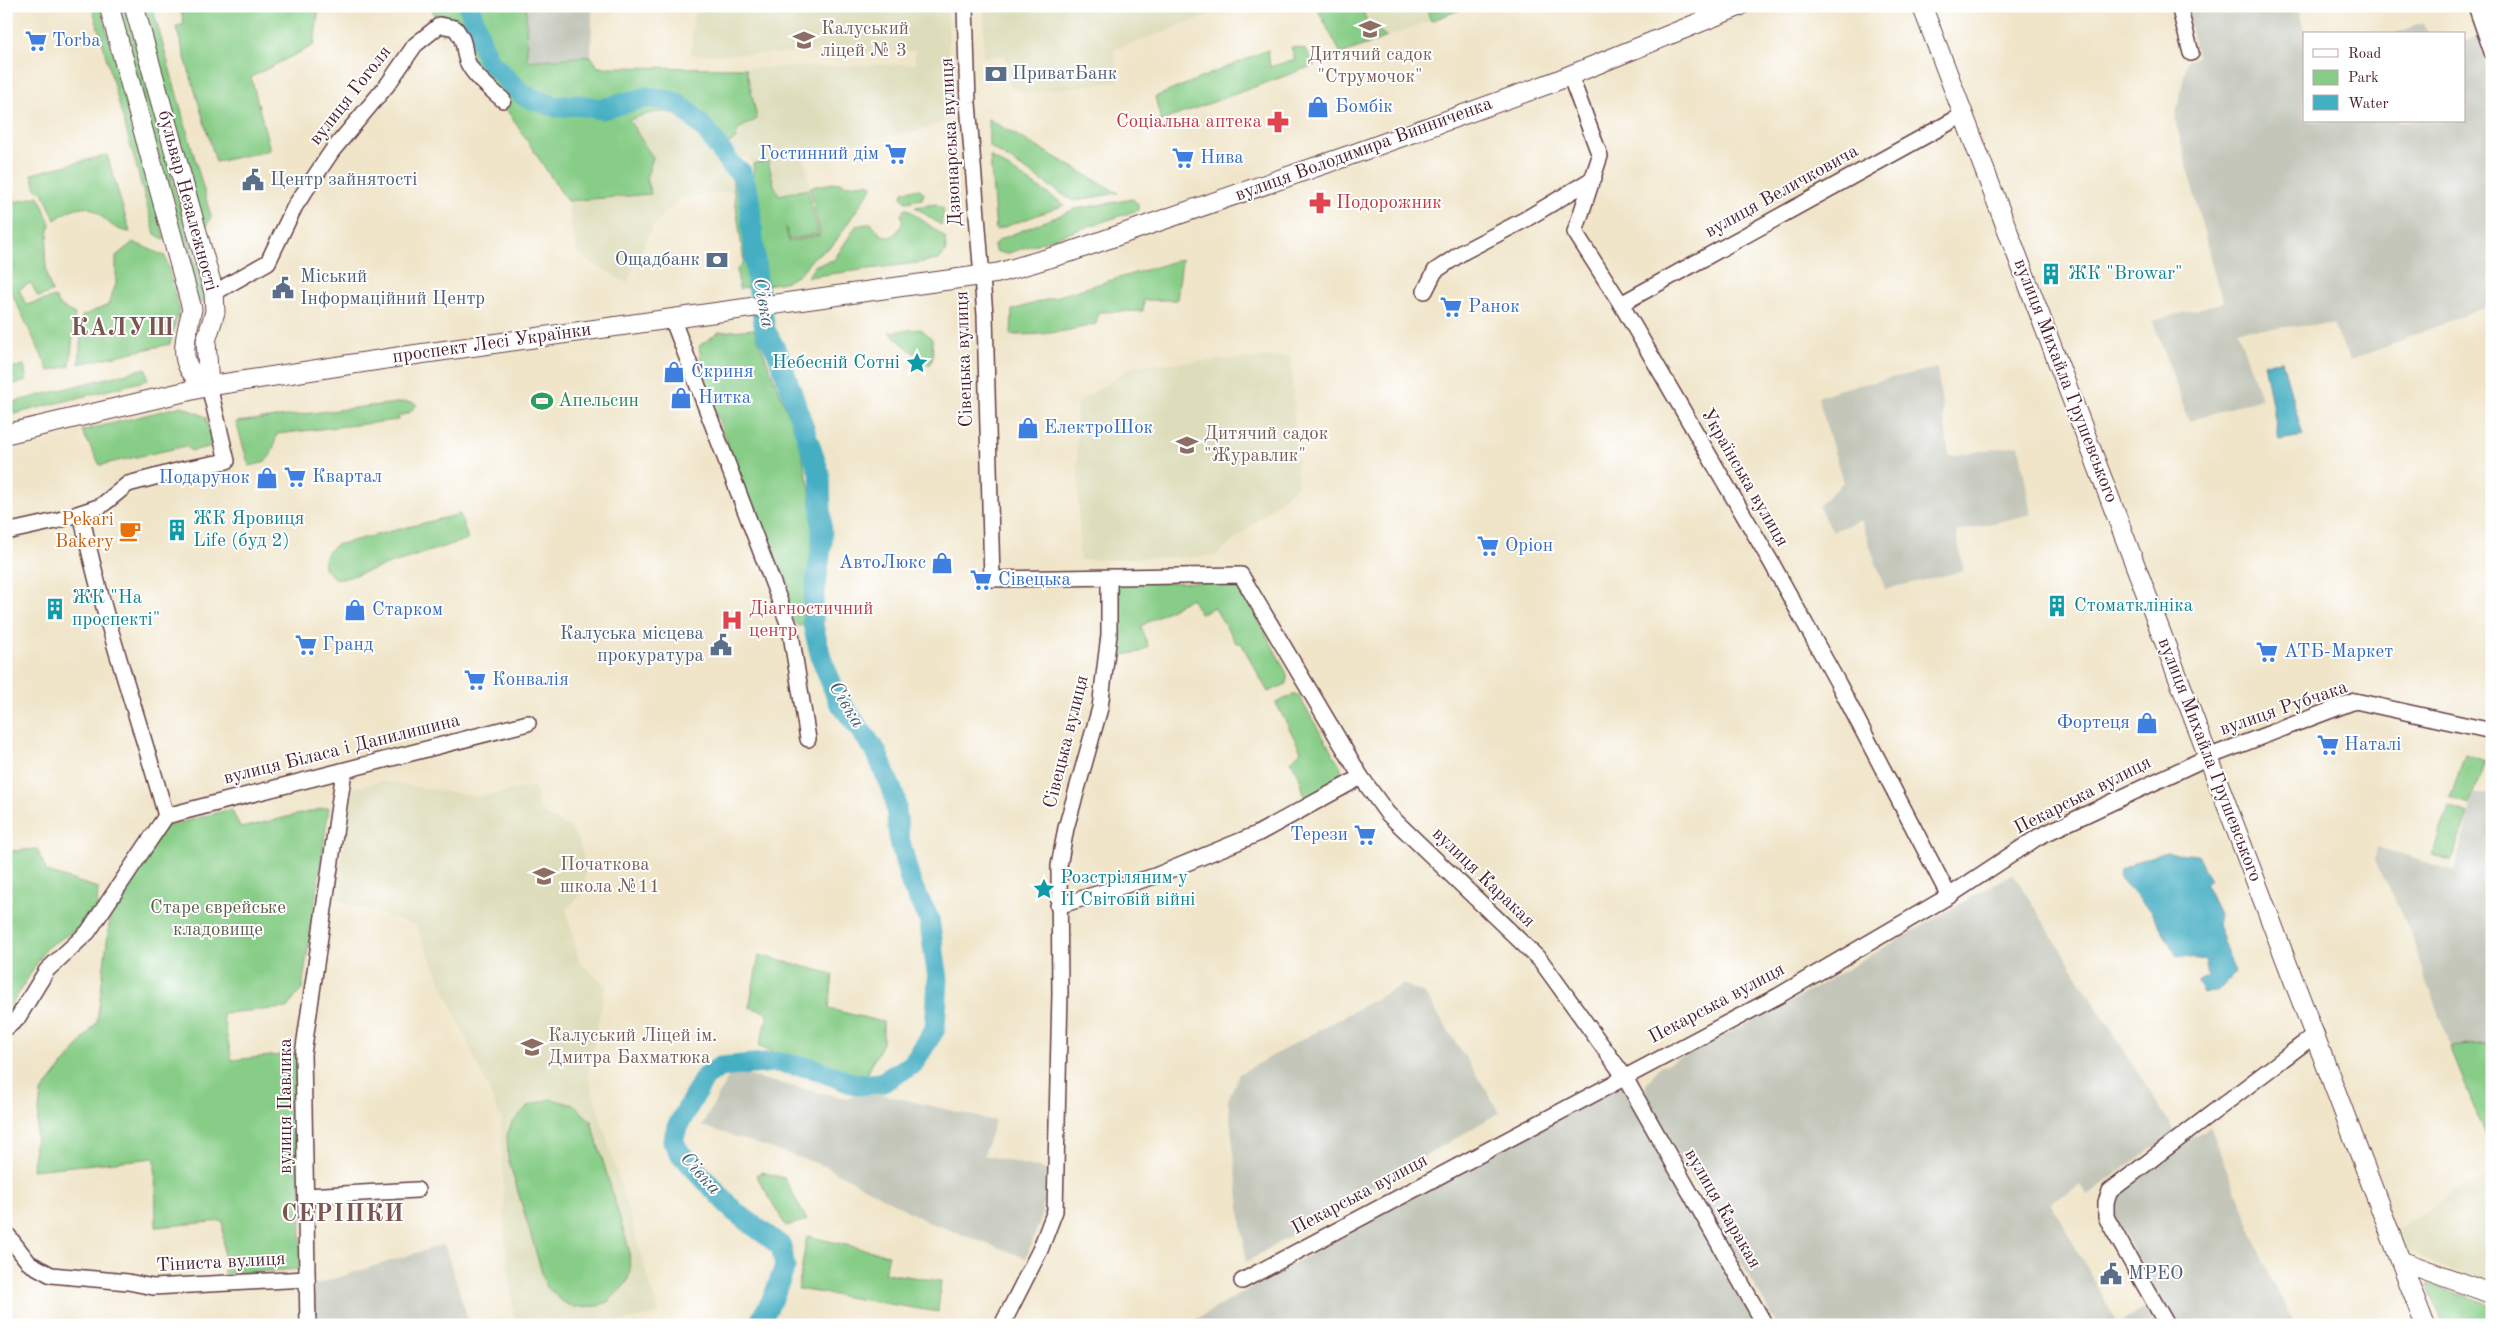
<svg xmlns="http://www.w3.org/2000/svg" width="2498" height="1331" font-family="'Old Standard TT',serif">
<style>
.built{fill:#deddbb}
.industrial{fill:#c3c6b9}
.green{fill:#87cd87;stroke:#687659}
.water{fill:#44aec3;stroke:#476677}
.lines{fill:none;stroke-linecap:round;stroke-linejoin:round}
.river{stroke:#44aec3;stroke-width:21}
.minor-casing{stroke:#633d43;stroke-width:18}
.major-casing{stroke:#633d43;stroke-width:21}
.minor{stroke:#fff;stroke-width:15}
.major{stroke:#fff;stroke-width:19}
.labels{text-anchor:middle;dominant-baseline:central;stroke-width:4;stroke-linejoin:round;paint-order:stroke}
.education-label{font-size:19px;fill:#785e54;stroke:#fff;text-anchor:start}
.shop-label{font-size:19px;fill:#366cbe;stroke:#fff;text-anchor:start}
.service-label{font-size:19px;fill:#4e5e75;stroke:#fff;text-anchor:start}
.street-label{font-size:19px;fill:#4a1f2b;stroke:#fff}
.health-label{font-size:19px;fill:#be3a42;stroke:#fff;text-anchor:start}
.culture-label{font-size:19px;fill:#0d838f;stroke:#fff;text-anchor:start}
.leisure-label{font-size:19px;fill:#27864d;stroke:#fff;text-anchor:start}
.food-label{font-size:19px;fill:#c56008;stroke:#fff;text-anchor:end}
.park-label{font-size:19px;fill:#5f5c4b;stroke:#fff}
.water-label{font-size:20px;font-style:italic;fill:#475f6f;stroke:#fff}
.district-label{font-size:24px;font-weight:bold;letter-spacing:1px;fill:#7c5550;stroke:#fff}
</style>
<rect width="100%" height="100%" fill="#fff"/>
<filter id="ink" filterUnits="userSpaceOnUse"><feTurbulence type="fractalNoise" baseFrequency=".02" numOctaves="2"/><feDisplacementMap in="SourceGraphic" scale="10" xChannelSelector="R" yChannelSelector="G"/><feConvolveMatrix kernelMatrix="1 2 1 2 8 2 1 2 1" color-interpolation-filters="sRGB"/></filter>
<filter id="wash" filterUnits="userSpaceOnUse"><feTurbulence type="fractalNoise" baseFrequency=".0096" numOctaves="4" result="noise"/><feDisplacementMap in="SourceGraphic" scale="20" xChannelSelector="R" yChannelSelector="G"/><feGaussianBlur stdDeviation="1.12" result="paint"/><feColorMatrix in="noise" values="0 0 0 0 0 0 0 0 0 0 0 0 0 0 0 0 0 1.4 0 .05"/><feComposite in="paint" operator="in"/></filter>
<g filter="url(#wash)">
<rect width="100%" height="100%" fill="#f0e5c9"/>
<!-- built -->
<g class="built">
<path d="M698,6H948L949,100L945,122L917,131L803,152L810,187L779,195L774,185L768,161L753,164L747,156L729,168L731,171L733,191L682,198L664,213L649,233L627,283L577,254L567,201L651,194L646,178L653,158L629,120L646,113L667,111L688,121L714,151L738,129L757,119L746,68L915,64V51L691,55L693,18Z"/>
<path d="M984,6H1235L1114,50L1118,81L1031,93L1010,89L1005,55L983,57Z"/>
<path d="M1323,6H1470L1341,54Z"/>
<path d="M1291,356L1298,485L1216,556L1080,560L1076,404L1135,365Z"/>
<path d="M382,781L477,797L534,786L541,812L570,828L579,841L586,867L585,885L579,897L566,909L580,964L607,986L603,996L588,1076L659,1314L604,1325H515L505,1240L501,1118L416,925L334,899L353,788Z"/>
<path d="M2492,1174V1282L2433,1264L2406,1250L2399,1230L2454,1191Z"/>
</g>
<!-- industrial -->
<g class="industrial">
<path d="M526,6H592L591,56L526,61Z"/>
<path d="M2186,6H2298L2305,34L2304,121H2464V41L2478,36L2492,83V304L2350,361L2333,324L2237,330L2261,398L2189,421L2153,321L2224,302L2214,273L2175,119L2187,61L2197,57Z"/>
<path d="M2423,23L2429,34H2393Z"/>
<path d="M1937,368L1949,456L2019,445L2031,514L1956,532L1964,571L1885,589L1861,520L1833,531L1818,506L1843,482L1818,397L1841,389Z"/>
<path d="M2474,794H2492V1043L2450,1047L2408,927L2375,860L2376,847L2454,871Z"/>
<path d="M2013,873L2175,1132L2087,1195L2080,1185L2051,1203L2118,1324L2160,1299L2112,1212V1199L2117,1192L2209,1126L2277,1292L2296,1325H1777L1646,1099V1085L1658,1068L1796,999Z"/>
<path d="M1403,984L1425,994L1500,1112L1246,1262L1228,1100L1239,1074Z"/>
<path d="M731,1072L848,1099L864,1090L995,1121L984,1155L1048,1170L1041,1219L1026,1258L928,1222L825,1166L702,1126Z"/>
<path d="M1620,1085L1757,1325H1186L1387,1210Z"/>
<path d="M444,1244L470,1325H312L314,1285Z"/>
</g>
<!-- green -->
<g class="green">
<path d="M92,6H100L165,240L155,234Z"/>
<path d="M117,6H125L204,294L203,303L198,300Z"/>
<path d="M142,6H152L211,216L204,232Z"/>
<path d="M180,6H319L314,45L251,77L270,150L216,162L176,27L184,24Z"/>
<path d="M431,6H526L527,61L591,56L598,67L746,68L757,119L738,129L736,139L714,151C684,116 676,102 629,120L653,158L646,178L651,194L567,201L453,29L442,35Z"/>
<path d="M1316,6H1361L1367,22L1387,37L1341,54Z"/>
<path d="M1425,6H1470L1431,21Z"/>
<path d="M1291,47L1305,49L1315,65L1161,121L1155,97L1268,50L1270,67L1295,59Z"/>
<path d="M988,119L1118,193L1073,201L989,146Z"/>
<path d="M107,155L130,232C96,229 100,186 55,220L43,192L36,189L32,174Z"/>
<path d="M990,156L1065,205L996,230Z"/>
<path d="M768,161L774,185L779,195L808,189L818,234L789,240L786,228L789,242L820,235L810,187L840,182L847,185L868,183L873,186L833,245L814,257L799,275L785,282L739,289L737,269L744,262L731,171L754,176L753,164Z"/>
<path d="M10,180L15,202L39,196L50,224L45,256L47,276L52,292L38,297L31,283L19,289L26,305L55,297L60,306L75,314L70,366L49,371L6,281V181Z"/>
<path d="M920,189L924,193L922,199L906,202L901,197L904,191Z"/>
<path d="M1133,199L1138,204V210L1006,254L995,251L994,245L1001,239L1075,209Z"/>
<path d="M936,204L944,209L941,225L915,207Z"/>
<path d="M906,208L945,237L946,251L939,260L807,277L816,265L834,260L856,226L871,223L881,235L891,237C899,230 905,225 901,215Z"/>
<path d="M133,242L165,256L179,309L170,344L79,364L82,316L108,305L116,284V256Z"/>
<path d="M1182,259L1177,300H1144L1143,311L1098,312L1096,324C1067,332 1041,335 1011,335L1012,310Z"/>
<path d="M754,329L799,441L810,491L814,542L807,624L799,626L793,621L704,381L699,346L719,332Z"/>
<path d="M921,329L932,339L933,358L929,366L889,332Z"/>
<path d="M24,365L27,381L6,386V369Z"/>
<path d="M146,368L148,380L6,416V404Z"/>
<path d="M405,402L414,403L417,405L409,413L399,416L398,420L277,434C271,455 273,462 249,466L236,422Z"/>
<path d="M182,406L206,417L212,446L191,451L186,446L100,465L82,431Z"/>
<path d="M460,514L468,539L343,579L334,578L324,568C323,556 326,552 336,545Z"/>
<path d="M1232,582L1246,596L1287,674V684L1268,692L1241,643H1236L1214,607L1200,614L1191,598L1141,626L1148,647L1140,652L1124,655L1114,649L1116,583Z"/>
<path d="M1293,695H1298L1341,767L1340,782L1305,798L1299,775L1291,761L1301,751L1276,703Z"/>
<path d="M2465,754L2485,761L2470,805L2450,798Z"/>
<path d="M329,807L302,989L287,1008L222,1013L232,1060L300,1053L301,1269L224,1274L223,1221L156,1227L155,1158L32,1170L41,1093L97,1022L111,910L165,827L231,809L241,828Z"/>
<path d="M2449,807L2468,814L2451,861L2432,855Z"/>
<path d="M6,848L11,851L37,849L47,872L98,888L97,907L83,925L46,948L6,1014Z"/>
<path d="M759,955L833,974L829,1009L883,1022V1043L866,1075C829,1070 794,1060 759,1047L768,1013L749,1007Z"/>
<path d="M2492,1043V1151L2450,1047Z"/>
<path d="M551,1099L574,1105L591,1121L629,1249L630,1272L626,1284L609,1301L598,1306L574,1307L563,1302L546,1286L508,1158L507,1135L512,1123L528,1106Z"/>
<path d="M762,1172L784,1178L807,1220L786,1226L756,1175Z"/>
<path d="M807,1236L889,1255L884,1273L941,1281L938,1312L798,1289Z"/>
<path d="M2428,1284L2492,1305V1325H2442Z"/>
</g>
<!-- water -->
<g class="water">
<path d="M2282,361L2303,436L2279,440L2264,363Z"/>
<path d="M2167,852L2198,855L2210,879L2205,885L2219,914L2217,925L2235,973L2219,990L2203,994L2197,982L2208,976L2205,960L2177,956L2151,912L2119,877L2120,870L2143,859Z"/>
</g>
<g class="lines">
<!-- river -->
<path class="river" d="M469,6L487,59L524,96L556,107L576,105L602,109L648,97L674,102L686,110L705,129L732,166L741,172L749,196L757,281L765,330L779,356L820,475L822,542L813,604V625L821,657L838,700L876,751L895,798L899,838L911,884L929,919L938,979L935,1029L913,1064L881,1083L856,1085L812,1068L775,1062L720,1067L705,1077L677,1127L673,1141L680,1153L734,1211L781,1246L785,1267L773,1298L758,1325"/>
</g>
</g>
<g filter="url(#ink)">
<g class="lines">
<!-- minor casing -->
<g class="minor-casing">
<g id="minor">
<path d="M965,6L968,103L985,315L992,579L1241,575L1361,777L1387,813L1541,961L1624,1076L1765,1325"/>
<path d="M2179,6L2191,53"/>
<path d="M2476,6L2492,52"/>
<path d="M1570,75L1600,156L1575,232L1621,304L1771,562L1838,683L1949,896"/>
<path d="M1425,291L1435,271L1463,252L1526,219L1594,178"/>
<path d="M214,293L268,262L295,206L332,151L388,84L415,45L440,25L455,28C467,44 462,46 467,61C473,76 491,89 503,100"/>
<path d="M1621,304L1963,115"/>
<path d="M672,318L790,628L808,739"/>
<path d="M6,532L56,521L101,506L128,484L185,469L227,461L209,386"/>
<path d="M166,816L528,723"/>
<path d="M1058,906L1155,876L1257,834L1361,777"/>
<path d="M6,1028L17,1019L47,970L88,932L166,816C138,715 102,616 81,513"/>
<path d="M306,1196L417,1190"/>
<path d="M6,1233L29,1263L51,1275L128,1282L153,1287L307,1279"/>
<path d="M1242,1281L1778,996L1949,896L2038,837L2208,757L2355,701L2492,731"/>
<path d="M308,1325L303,1054L344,771"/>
<path d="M1002,1325L1040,1250L1055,1211L1060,993L1059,866L1066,828L1100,708L1109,635V579"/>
<path d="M2167,1325L2106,1217V1202L2110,1191L2316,1034"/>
</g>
</g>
<!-- major casing -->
<g class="major-casing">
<g id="major">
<path d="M109,6L192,309C185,341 174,368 209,386"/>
<path d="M134,6L214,293L215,312L206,341L209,386"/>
<path d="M1922,6L2425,1325"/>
<path d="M6,434L209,386L398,357L998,273L1070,252L1359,152L1551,83L1740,6"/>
<path d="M2401,1261L2492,1294"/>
</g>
</g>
<!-- minor -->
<use href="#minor" class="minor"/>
<!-- major -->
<use href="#major" class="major"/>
</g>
</g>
<!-- icons -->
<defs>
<g id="school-bare" transform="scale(1.725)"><path d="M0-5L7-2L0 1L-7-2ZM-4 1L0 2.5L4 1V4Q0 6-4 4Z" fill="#8d6e63" stroke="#fff" stroke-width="2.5" paint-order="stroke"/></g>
<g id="supermarket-bare" transform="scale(1.725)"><path d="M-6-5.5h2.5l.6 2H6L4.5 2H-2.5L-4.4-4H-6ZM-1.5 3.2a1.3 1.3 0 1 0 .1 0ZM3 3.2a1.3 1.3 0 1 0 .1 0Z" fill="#3f7fe0" stroke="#fff" stroke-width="2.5" paint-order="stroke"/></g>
<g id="bank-bare" transform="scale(1.725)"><path d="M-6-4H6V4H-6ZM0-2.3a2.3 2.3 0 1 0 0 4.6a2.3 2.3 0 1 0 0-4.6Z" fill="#5c6f8a" stroke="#fff" stroke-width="2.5" paint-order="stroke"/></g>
<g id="shop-bare" transform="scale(1.725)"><path d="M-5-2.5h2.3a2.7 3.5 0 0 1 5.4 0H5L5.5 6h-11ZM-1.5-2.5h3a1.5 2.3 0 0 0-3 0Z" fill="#3f7fe0" stroke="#fff" stroke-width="2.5" paint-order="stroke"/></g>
<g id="pharmacy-bare" transform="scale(1.725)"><path d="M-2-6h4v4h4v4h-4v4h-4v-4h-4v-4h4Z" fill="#e0444e" stroke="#fff" stroke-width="2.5" paint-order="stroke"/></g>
<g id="civic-bare" transform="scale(1.725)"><path d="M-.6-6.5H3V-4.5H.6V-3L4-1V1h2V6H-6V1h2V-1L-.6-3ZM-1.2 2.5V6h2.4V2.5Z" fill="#5c6f8a" stroke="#fff" stroke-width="2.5" paint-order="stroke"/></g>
<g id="building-bare" transform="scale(1.725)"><path d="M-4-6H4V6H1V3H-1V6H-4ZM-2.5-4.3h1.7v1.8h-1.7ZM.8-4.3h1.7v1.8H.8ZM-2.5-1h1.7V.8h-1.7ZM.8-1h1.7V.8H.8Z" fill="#0f9aa8" stroke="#fff" stroke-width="2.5" paint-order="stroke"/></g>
<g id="sight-bare" transform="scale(1.725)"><path d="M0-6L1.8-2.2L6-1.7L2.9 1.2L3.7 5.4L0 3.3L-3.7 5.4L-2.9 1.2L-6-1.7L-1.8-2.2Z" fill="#0f9aa8" stroke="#fff" stroke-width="2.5" paint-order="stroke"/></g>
<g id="stadium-bare" transform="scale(1.725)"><path d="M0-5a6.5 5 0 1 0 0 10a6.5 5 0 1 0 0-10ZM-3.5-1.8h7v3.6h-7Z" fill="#2e9e5b" stroke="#fff" stroke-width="2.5" paint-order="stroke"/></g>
<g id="cafe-bare" transform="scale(1.725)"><path d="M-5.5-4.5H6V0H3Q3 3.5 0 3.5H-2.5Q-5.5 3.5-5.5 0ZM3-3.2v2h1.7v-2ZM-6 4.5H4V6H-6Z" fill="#e8710a" stroke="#fff" stroke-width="2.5" paint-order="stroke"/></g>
<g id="hospital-bare" transform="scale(1.725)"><path d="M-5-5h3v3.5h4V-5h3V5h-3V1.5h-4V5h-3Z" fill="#e0444e" stroke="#fff" stroke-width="2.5" paint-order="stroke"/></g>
</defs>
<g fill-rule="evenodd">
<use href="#school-bare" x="1370" y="29"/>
<use href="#school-bare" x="804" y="40"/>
<use href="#supermarket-bare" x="36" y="41"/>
<use href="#bank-bare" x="996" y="74"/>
<use href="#shop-bare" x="1318" y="107"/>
<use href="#pharmacy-bare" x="1278" y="122"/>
<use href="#supermarket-bare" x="896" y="154"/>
<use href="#supermarket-bare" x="1183" y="158"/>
<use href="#civic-bare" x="253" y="180"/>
<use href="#pharmacy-bare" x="1320" y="203"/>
<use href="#bank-bare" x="717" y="260"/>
<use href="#building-bare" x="2051" y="274"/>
<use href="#civic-bare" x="283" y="288"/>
<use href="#supermarket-bare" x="1451" y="307"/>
<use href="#sight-bare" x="917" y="363"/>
<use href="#shop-bare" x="674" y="372"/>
<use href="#shop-bare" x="681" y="398"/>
<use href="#stadium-bare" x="542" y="401"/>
<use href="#shop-bare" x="1028" y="428"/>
<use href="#school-bare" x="1187" y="445"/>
<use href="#supermarket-bare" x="295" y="477"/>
<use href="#shop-bare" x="267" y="478"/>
<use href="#building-bare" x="177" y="530"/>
<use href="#cafe-bare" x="130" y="531"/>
<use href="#supermarket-bare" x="1488" y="546"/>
<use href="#shop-bare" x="942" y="563"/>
<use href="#supermarket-bare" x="981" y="580"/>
<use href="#building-bare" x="2057" y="606"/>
<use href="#building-bare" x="55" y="609"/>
<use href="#shop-bare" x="355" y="610"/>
<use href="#hospital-bare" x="732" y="620"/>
<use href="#supermarket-bare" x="306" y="645"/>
<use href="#civic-bare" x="721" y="645"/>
<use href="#supermarket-bare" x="2267" y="652"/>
<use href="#supermarket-bare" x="475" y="680"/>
<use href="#shop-bare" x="2147" y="723"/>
<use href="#supermarket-bare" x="2328" y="745"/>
<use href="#supermarket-bare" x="1365" y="835"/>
<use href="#school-bare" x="544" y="876"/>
<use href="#sight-bare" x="1044" y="889"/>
<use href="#school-bare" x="532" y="1047"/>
<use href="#civic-bare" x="2111" y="1274"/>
</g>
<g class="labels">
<!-- education labels -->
<g class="education-label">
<text x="821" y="29">Калуський<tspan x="821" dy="22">ліцей № 3</tspan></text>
<text x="1370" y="55" text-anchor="middle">Дитячий садок<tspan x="1370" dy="22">"Струмочок"</tspan></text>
<text x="1204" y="434">Дитячий садок<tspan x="1204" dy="22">"Журавлик"</tspan></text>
<text x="560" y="865">Початкова<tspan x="560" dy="22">школа №11</tspan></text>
<text x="548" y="1036">Калуський Ліцей ім.<tspan x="548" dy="22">Дмитра Бахматюка</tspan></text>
</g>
<!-- shop labels -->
<g class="shop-label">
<text x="52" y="41">Torba</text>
<text x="1335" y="107">Бомбік</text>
<text x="879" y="154" text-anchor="end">Гостинний дім</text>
<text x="1200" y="158">Нива</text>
<text x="1468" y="307">Ранок</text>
<text x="691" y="372">Скриня</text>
<text x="698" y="398">Нитка</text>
<text x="1044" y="428">ЕлектроШок</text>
<text x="312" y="477">Квартал</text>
<text x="250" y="478" text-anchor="end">Подарунок</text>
<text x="1505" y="546">Оріон</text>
<text x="926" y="563" text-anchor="end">АвтоЛюкс</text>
<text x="998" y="580">Сівецька</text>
<text x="372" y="610">Старком</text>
<text x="322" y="645">Гранд</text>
<text x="2284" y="652">АТБ-Маркет</text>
<text x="492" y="680">Конвалія</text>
<text x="2130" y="723" text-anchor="end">Фортеця</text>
<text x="2344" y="745">Наталі</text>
<text x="1348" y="835" text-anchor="end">Терези</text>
</g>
<!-- service labels -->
<g class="service-label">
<text x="1012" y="74">ПриватБанк</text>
<text x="270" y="180">Центр зайнятості</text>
<text x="700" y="260" text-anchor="end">Ощадбанк</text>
<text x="300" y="277">Міський<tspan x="300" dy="22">Інформаційний Центр</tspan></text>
<text x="704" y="634" text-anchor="end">Калуська місцева<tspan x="704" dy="22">прокуратура</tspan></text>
<text x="2128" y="1274">МРЕО</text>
</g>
<!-- street labels -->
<g class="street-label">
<text transform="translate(351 96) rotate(-52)">вулиця Гоголя</text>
<text transform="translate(952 142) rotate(-93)">Дзвонарська вулиця</text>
<text transform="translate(1364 150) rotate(-20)">вулиця Володимира Винниченка</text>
<text transform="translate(1782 192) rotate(-29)">вулиця Величковича</text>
<text transform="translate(187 201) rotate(75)">бульвар Незалежності</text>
<text transform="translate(492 344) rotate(-8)">проспект Лесі Українки</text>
<text transform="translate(965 359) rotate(-92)">Сівецька вулиця</text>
<text transform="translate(2065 381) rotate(69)">вулиця Михайла Грушевського</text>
<text transform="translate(1744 478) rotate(60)">Українська вулиця</text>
<text transform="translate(2284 709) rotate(-19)">вулиця Рубчака</text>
<text transform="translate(1067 742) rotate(-76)">Сівецька вулиця</text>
<text transform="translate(342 750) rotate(-14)">вулиця Біласа і Данилишина</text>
<text transform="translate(2209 760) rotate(69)">вулиця Михайла Грушевського</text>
<text transform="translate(2083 796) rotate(-27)">Пекарська вулиця</text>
<text transform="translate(1483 878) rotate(44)">вулиця Каракая</text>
<text transform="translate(1717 1004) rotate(-28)">Пекарська вулиця</text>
<text transform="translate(286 1106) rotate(-90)">вулиця Павлика</text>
<text transform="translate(1360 1195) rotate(-28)">Пекарська вулиця</text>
<text transform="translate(1722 1209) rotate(60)">вулиця Каракая</text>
<text transform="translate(221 1263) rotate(-3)">Тіниста вулиця</text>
</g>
<!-- health labels -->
<g class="health-label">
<text x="1262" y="122" text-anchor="end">Соціальна аптека</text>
<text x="1336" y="203">Подорожник</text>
<text x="749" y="609">Діагностичний<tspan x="749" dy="22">центр</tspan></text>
</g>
<!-- culture labels -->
<g class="culture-label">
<text x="2068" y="274">ЖК "Browar"</text>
<text x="900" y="363" text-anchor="end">Небесній Сотні</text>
<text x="193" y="519">ЖК Яровиця<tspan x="193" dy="22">Life (буд 2)</tspan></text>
<text x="72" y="598">ЖК "На<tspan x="72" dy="22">проспекті"</tspan></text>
<text x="2074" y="606">Стоматклініка</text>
<text x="1060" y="878">Розстріляним у<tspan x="1060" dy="22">II Світовій війні</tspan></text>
</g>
<!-- leisure labels -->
<g class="leisure-label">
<text x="558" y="401">Апельсин</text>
</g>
<!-- food labels -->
<g class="food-label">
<text x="114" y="520">Pekari<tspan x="114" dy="22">Bakery</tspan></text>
</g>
<!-- park labels -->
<g class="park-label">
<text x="218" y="908">Старе єврейське<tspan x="218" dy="22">кладовище</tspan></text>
</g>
<!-- water labels -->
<g class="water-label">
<text transform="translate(763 303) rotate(80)">Сівка</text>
<text transform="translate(846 705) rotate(59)">Сівка</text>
<text transform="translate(700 1174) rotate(48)">Сівка</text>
</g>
<!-- district labels -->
<g class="district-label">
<text x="123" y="329">КАЛУШ</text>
<text x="343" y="1215">СЕРІПКИ</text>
</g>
</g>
<!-- margin -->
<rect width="2498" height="1331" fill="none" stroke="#fff" stroke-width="25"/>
<!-- legend -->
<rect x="2303" y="32" width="162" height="90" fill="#ffffff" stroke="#b7a5aa"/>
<rect x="2313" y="49" width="25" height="8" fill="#ffffff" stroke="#b7a5aa"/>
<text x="2348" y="58" font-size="15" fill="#4a1f2b">Road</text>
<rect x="2313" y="70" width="25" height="15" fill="#87cd87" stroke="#b7a5aa"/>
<text x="2348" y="82" font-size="15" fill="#4a1f2b">Park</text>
<rect x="2313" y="95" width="25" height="15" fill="#44aec3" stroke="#b7a5aa"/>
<text x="2348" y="108" font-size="15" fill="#4a1f2b">Water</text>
</svg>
